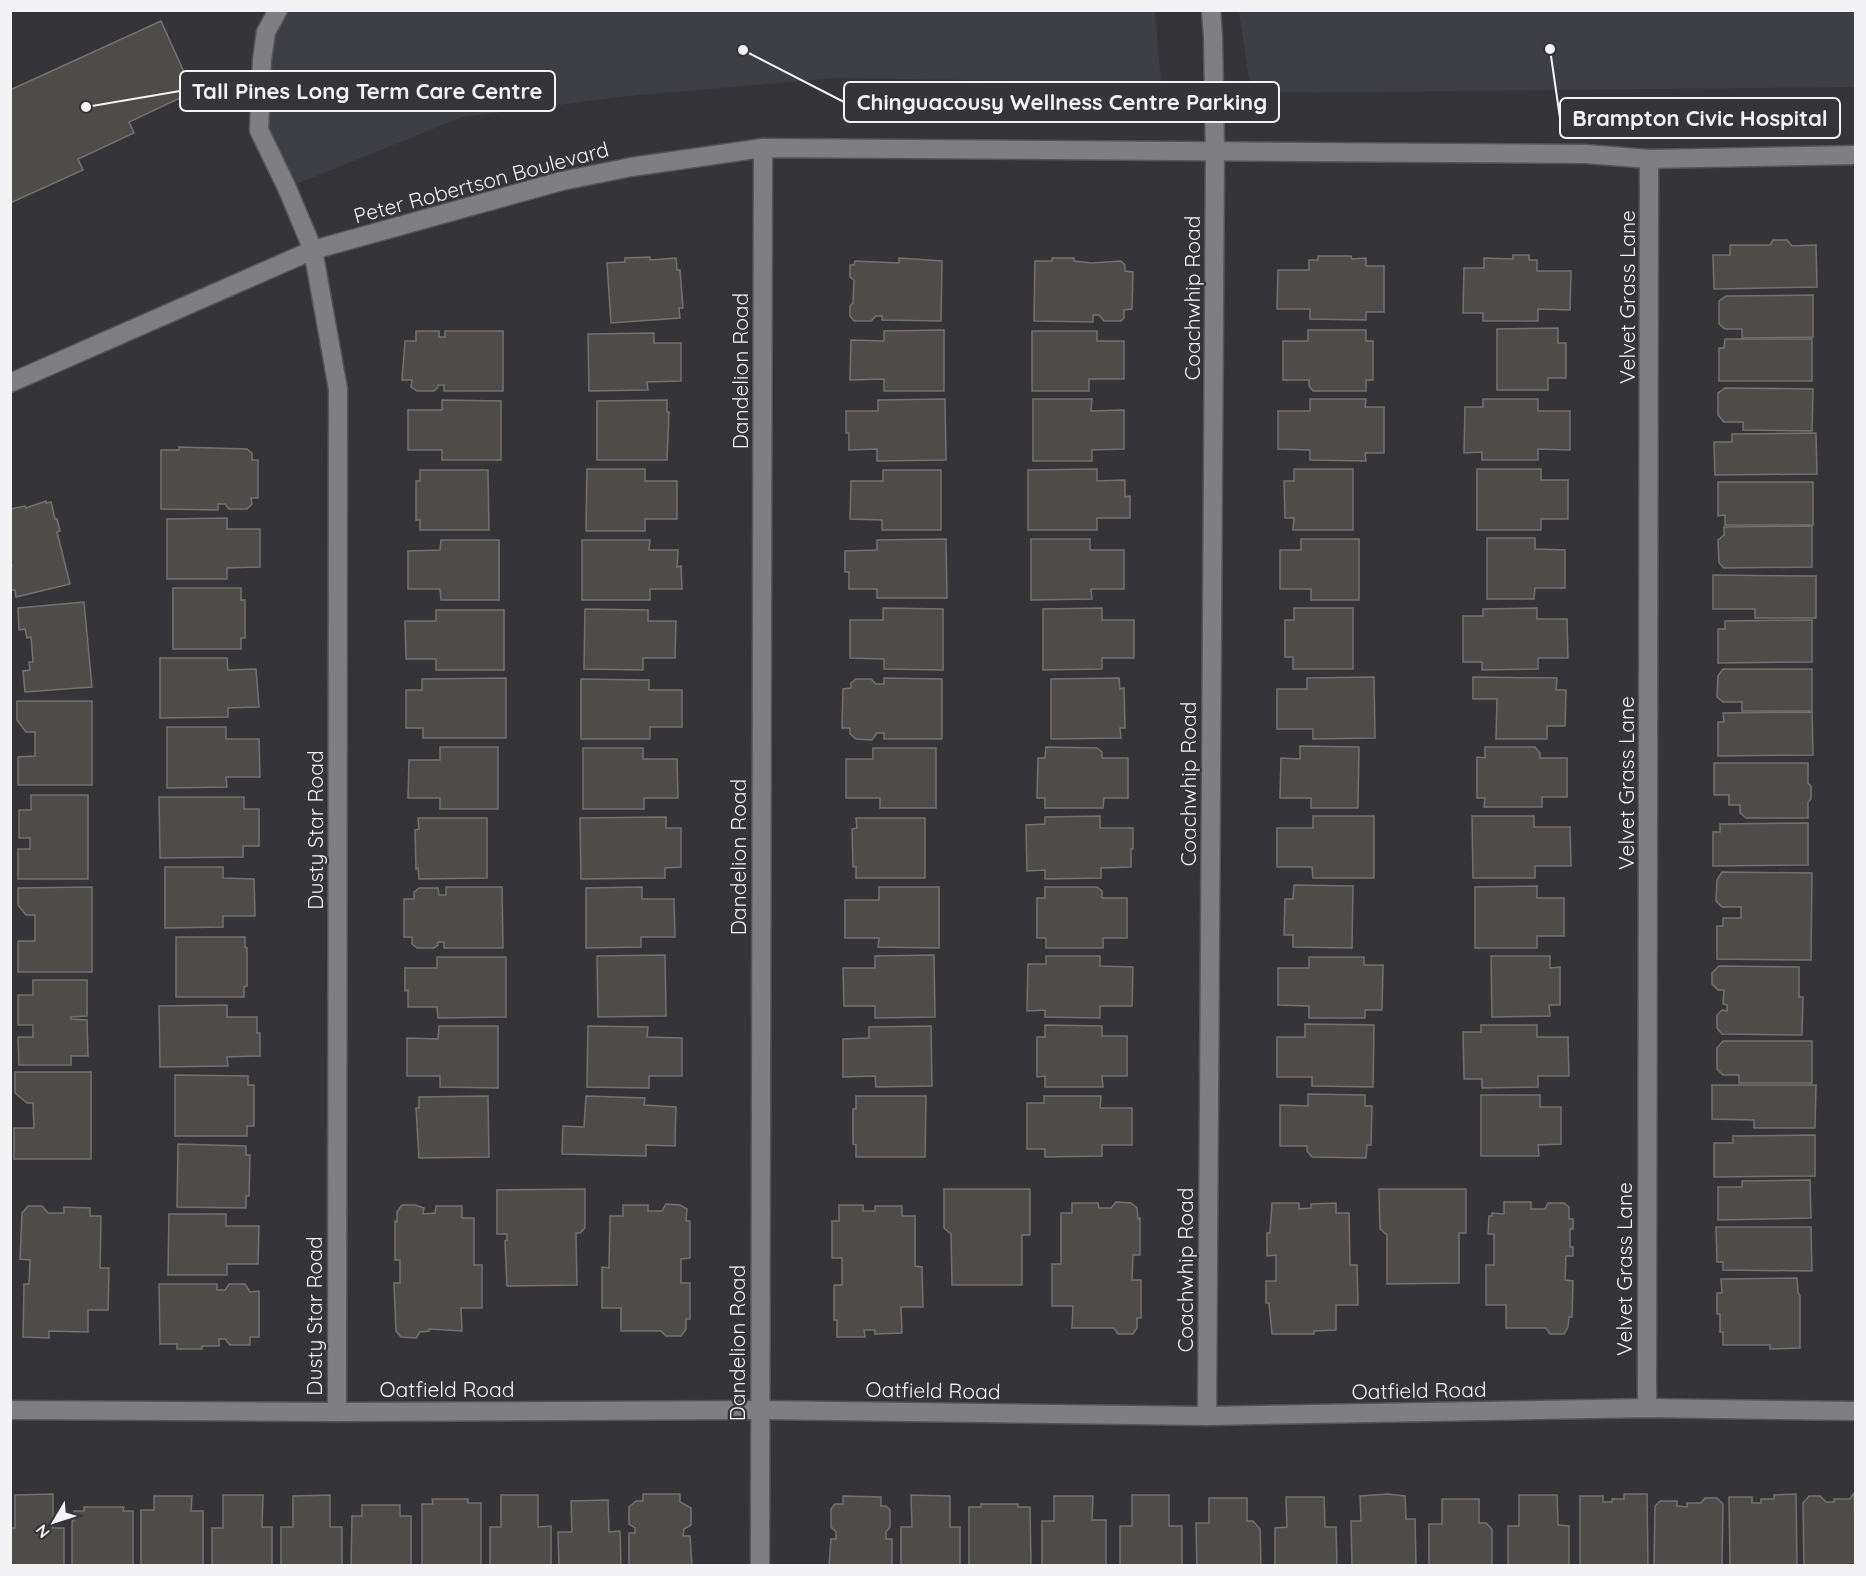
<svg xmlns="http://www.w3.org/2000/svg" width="1866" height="1576" font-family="Quicksand,sans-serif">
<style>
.built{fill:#3e3e47}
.building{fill:#4f4b49;stroke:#74706e;stroke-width:1.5}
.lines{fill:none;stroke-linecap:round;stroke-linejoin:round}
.minor-casing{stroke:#555558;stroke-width:21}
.minor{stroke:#7f7f83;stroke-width:18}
.labels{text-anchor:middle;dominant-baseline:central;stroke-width:4.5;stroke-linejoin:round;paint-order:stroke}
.street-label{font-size:21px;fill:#f3f3f6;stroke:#353539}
.leader{fill:none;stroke:#f3f3f6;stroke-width:2}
.callout-dot{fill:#f3f3f6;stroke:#353539;stroke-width:2}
.callout{fill:#353539;stroke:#f3f3f6;stroke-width:2}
.callout-label{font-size:22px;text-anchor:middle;font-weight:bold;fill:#f3f3f6}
</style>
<rect width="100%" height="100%" fill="#353539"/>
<!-- built -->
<g class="built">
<path d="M278,11H1155L1161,83L835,78L628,96L462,117L287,188L259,130Z"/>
<path d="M1239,11H1855V87L1251,93Z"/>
</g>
<!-- building -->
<g class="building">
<path d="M161,21L193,92L129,122L134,133L78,159L83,170L10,203V90Z"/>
<path d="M1773,240H1787L1792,246L1816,245L1817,287L1714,289L1713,255H1730V245H1770Z"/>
<path d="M1513,255H1529V260H1537V271H1571L1570,310L1538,309V321H1483V313H1463L1464,268H1484V258L1513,259Z"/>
<path d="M1318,256H1351L1352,259L1366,258V266H1384V312H1366V320L1310,319V309H1277L1278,270H1309V260H1318Z"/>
<path d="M650,257V260L676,258L677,270H680L683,308H679L680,318L611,323L607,263L625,262V258Z"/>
<path d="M899,258L942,261L941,321L882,320V316H876L871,321H854L850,316V306L853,303L854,280L850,277V265H854L855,261L899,263Z"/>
<path d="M1052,258H1074V261L1092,263L1121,261L1125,265V271L1133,272L1132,309L1124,310V318L1121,321H1104L1099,315H1093V322L1034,321L1035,261H1052Z"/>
<path d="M1813,295V337L1742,338V329H1725L1719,324V301L1726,296Z"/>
<path d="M1558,328V343H1566V378H1548V390H1497V329Z"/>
<path d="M944,330V391H884V379L850,380L851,340L884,341V331Z"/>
<path d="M1308,330H1366V341H1373V380H1366V391H1313L1309,386V380H1283V341H1308Z"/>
<path d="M416,331H439V337H445V331H503V391H444V385H438V387L434,391H417L411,387L412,380H402L405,341H416Z"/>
<path d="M1032,331H1097V341H1124V379H1089V391H1032Z"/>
<path d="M654,333V343H681V381L647,382L648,390L589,391L588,334Z"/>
<path d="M1725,339H1812V381H1719V348H1724Z"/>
<path d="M1725,388L1813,389L1812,431L1743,430V422H1724L1718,415V393Z"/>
<path d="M945,399L946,460L877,461V449L849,450V433H846V411H878V400Z"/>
<path d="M1033,399H1092L1091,411L1124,410V449L1092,450V461H1033Z"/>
<path d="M1310,399H1366L1365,407H1384V453H1365L1366,461L1310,460V450L1278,449V411H1310Z"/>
<path d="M1483,399H1538V411H1570V450L1538,449V460H1482V452L1464,453L1465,407H1483Z"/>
<path d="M442,400L501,401V460H442V450H408V410H442Z"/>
<path d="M667,400V412H669L667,460H597V401Z"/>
<path d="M1816,433L1817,474L1715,475L1714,442H1732V434Z"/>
<path d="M179,447L247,449L252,453V460H258V498H251L252,504L247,509H229L225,504H218V510L161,509V450H179Z"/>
<path d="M587,469H645V481H677V519H645V531H586Z"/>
<path d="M1097,469V481L1125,480V497L1130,496V518H1097V530H1028V470Z"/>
<path d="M1294,469H1353V530H1293L1294,518H1285L1284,481H1294Z"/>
<path d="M1477,469H1541V480H1568V519H1541V530H1477Z"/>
<path d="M420,470H488L489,530H420V520H416V481H420Z"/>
<path d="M883,470H941V530H882V520L850,519L851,481H883Z"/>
<path d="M1718,482H1813V525H1725V515L1718,516Z"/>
<path d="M46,501V503L51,502L55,519H57L60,531L57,532L70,584L16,597L15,590H10V566H12L10,558V509L25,506L26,508Z"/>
<path d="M227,518V529H260V567L227,568V579H167V519Z"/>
<path d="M1812,526V567L1724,568L1719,563L1718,540L1724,535V527Z"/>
<path d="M1487,538H1535V549L1565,550V588H1535L1534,599H1487Z"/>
<path d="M946,539L947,598H877V589H849V572H845V551L877,550V540Z"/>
<path d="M1031,539H1090V550H1124V589H1091L1092,599L1031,600Z"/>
<path d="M1301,539H1359V600H1311V589H1280V550H1301Z"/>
<path d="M441,540H499V600H441L440,589H408V551L440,550Z"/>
<path d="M582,540H650L649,550H678L677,567L681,566L682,589H650V600H582Z"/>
<path d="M1713,575L1816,576V618H1755V609H1713Z"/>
<path d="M173,588H241V600H245V638H241V649H173Z"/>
<path d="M84,602L92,687L25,692L23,671L30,670L29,662H33L31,637L27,638L25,629L19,630L18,608Z"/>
<path d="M883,608L943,609V670L884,669V659L850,658V620H883Z"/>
<path d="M1102,608V620H1134V658H1102V669L1043,670V609Z"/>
<path d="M1294,608H1353V669H1293V657H1285V620H1294Z"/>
<path d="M1537,608V619H1567L1568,658H1538V669L1482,670V662H1463V616H1483V609Z"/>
<path d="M585,609L648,610V621H676L675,658H643V670L584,669Z"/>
<path d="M436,610H504V670H436V659H406L405,621H436Z"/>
<path d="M1812,620V662L1718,663V629H1725V621Z"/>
<path d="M160,658H227L228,670L256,669L259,707L228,708V717L160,718Z"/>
<path d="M1723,669H1812V711H1742V702H1723L1717,697L1718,676Z"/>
<path d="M1374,677L1375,738L1313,739V729H1277V689H1307V678Z"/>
<path d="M1473,677L1557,678L1556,690H1566L1565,726H1547V739H1496L1497,699H1473Z"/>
<path d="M506,678V738H423V728H406V690H422V679Z"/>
<path d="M884,678L942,679V739H884V733H877L872,740L856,739L850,734V728H842L843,689L851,688V683L856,679H871L876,684H884Z"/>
<path d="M1119,678L1120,689L1124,688L1125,728H1120L1121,738L1051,739V679Z"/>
<path d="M581,679L649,680V690H682V727H650V739H581Z"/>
<path d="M17,701H92V785H18V757L35,756V732H26L17,720Z"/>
<path d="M1812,712L1813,755L1718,756V722H1724L1723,713Z"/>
<path d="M167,727H226V739H259L260,777H226L227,787L167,788Z"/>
<path d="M1300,746L1359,747L1358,808H1311V798H1280L1281,758L1300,759Z"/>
<path d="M440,747H498V809H440V798H408L409,760H440Z"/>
<path d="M1046,747L1097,748L1102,752V758H1128V798H1104L1103,808H1045V798H1037L1038,758H1045Z"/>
<path d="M1485,747H1535L1540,753V758H1567V797H1542V807H1484L1485,798H1477V757L1485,758Z"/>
<path d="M583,748H643V759H677L678,798H644V809H583Z"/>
<path d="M873,748H936V808H880V798H846V759H873Z"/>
<path d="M1714,763H1808V783L1811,786V799L1808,802V818H1746L1740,813V805H1729V795H1714Z"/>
<path d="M31,795H88V879H18V849H30V838H19V810H31Z"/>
<path d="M159,797H244V809H259V846H243V857L160,858Z"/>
<path d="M1100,816V828H1133V849H1131V867L1101,868V878L1045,879V870L1027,871L1026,825L1045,824V817Z"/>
<path d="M1313,816H1374V878H1313L1312,867H1277V828H1313Z"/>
<path d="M1472,816H1534V827H1570L1571,866H1535V878H1473Z"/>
<path d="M666,817V828H681V867L665,868V878L581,879L580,818Z"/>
<path d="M418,818H487V878L419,879L418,868L416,869L415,830L419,829Z"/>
<path d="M856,818H925V878H856V866L853,867L852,829L857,828Z"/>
<path d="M1808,823V865L1713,866V832H1720V824Z"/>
<path d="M165,867H223V878L254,879L255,916H223V927L165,928Z"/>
<path d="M1722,872L1812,873L1811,960L1717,959V926H1723V918H1741V907H1722L1716,901L1717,880Z"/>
<path d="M1294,885L1353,886L1352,948L1293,947V935H1284L1285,899H1293Z"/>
<path d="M1537,886V898H1564V936H1537V948H1475V887Z"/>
<path d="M92,887V972H18V941H35V915H26L18,905V888Z"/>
<path d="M446,887H502L503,948H444V942H438V945L434,948H417L412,944V937H404V899H414V892L419,888H438L439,895H446Z"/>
<path d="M642,887V899H674L675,937H641V947L586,948V888Z"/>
<path d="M879,887H939V948L878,947L879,938H845V900H879Z"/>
<path d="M1045,887H1097L1102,891V898H1127V938H1103V948H1046V938H1037V898H1045Z"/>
<path d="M176,937H245V947L247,948V986L244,987V997H176Z"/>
<path d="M665,955L666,1016L598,1017L597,956Z"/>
<path d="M934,955L935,1017L875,1018V1006H844L843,968H875V956Z"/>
<path d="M1046,956H1100V966L1133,967L1132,1006H1100V1018L1045,1017V1010L1027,1011L1028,964H1046Z"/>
<path d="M1491,956H1550V968L1560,967V1005H1549L1550,1016L1492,1017Z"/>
<path d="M437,957H506V1017L438,1018L437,1007H408V990L405,991V968H437Z"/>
<path d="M1309,957H1364V965H1383L1382,1010H1365V1018H1309V1006L1278,1005V968H1309Z"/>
<path d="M1719,966L1799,967V997H1803L1802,1035L1722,1034L1717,1028V1015L1722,1010L1727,1011V1005L1723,1004L1724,990H1718L1712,984V973Z"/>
<path d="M33,980H87V1016L71,1017V1019L87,1020L88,1056H71V1065H19L18,1037H33V1025H18V995H33Z"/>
<path d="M227,1005V1017H257V1033H260V1056L227,1057L228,1066L160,1067L159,1006Z"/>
<path d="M1305,1024L1374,1025L1373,1087L1312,1086V1077H1277V1037H1305Z"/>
<path d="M1045,1025L1102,1026V1036H1127V1076H1102L1103,1087H1045V1076L1037,1077V1037H1045Z"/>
<path d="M1481,1025H1537V1037H1568L1569,1076H1538V1087L1482,1088V1079H1464L1463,1032H1481Z"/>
<path d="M439,1026H498V1088L440,1087V1076H407V1038L438,1039Z"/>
<path d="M588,1026L648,1027L647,1037L682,1038V1076H649V1088L587,1087Z"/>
<path d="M931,1026L932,1086L876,1087L875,1076L843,1077V1039L869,1038V1027Z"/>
<path d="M1723,1041H1812V1083H1739V1075H1723L1717,1069V1048Z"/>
<path d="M15,1072H91V1159H14V1128H34L33,1103H27L15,1093Z"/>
<path d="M175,1075L248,1076V1085H254V1126H247V1136H175Z"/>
<path d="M1712,1085H1816L1815,1128H1754V1120L1712,1119Z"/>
<path d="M1308,1094L1365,1095V1106H1372L1371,1145H1367L1366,1158L1312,1157L1307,1151V1146H1280V1105L1308,1106Z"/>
<path d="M1481,1095H1540V1107H1561V1144L1538,1145L1539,1156H1481Z"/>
<path d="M488,1096L489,1157L419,1158L416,1108H419V1097Z"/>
<path d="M586,1096L645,1098L644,1105L676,1107L675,1146L646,1145V1156L562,1154L563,1126L584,1127Z"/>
<path d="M856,1096H926L925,1157H856V1145L853,1144V1109H856Z"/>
<path d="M1044,1096H1101L1100,1108H1132V1145H1102V1156L1045,1157V1149H1027V1103H1044Z"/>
<path d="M1815,1135V1176L1714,1177V1143H1733V1136Z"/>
<path d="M178,1144L246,1146V1155H250L249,1196H246V1208L177,1207Z"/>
<path d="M1810,1180L1811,1218L1718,1220V1187H1742V1181Z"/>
<path d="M585,1189V1228L580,1233H576L577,1285L507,1286L505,1241L507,1240V1234H497V1190Z"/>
<path d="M944,1189H1030V1235H1022V1285H952L951,1234L944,1228Z"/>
<path d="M1379,1189H1466V1233H1459V1283L1387,1284V1235L1380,1229Z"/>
<path d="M1116,1202L1131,1203L1137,1208L1138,1219L1140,1218V1255H1133L1132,1280H1141V1318H1137V1328L1133,1334H1118L1114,1328H1072L1073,1306H1052V1264H1061V1213H1072V1203H1098L1099,1208H1111Z"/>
<path d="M1504,1202H1531V1209H1545L1548,1203H1564L1569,1207V1219H1573V1229H1570V1247H1573V1256H1566L1565,1280L1573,1281L1572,1317H1569L1568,1327L1564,1334H1550L1546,1328H1506V1305H1486V1265H1494V1234H1488L1489,1216H1492V1213L1504,1214Z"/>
<path d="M1272,1203H1299V1209L1311,1208V1204L1336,1203V1213H1349L1350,1265H1357L1358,1305H1336V1330L1314,1331V1334H1272L1269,1303H1266V1281H1276V1255L1267,1256V1233H1270Z"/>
<path d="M666,1204L680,1205L687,1209L686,1221H690V1258L681,1259V1283H690V1319H686V1329L681,1336H666L661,1331H621V1308H602V1267L609,1268L610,1216H623V1205H648V1211H662Z"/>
<path d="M402,1205H415L424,1208L423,1214L435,1213L436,1206H462V1218H474V1265H482V1308H461L462,1331L429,1329V1331L420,1332L416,1338L401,1337L396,1331L394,1283H400V1260H395V1221L397,1222V1212Z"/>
<path d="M839,1205H863V1211H875V1206H902V1216H915V1266L922,1267L923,1307H901L902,1333L875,1334V1330H864L865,1337H837V1320H834V1285H842V1258H832V1221H839Z"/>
<path d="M28,1206H42L48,1213H64V1207L90,1208V1216H101L100,1268H109L108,1310H88V1332L49,1331V1338L23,1337L24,1284H29L30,1260L20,1259L22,1213Z"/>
<path d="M169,1214H226V1226H259L258,1264H227V1275H168Z"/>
<path d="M1716,1227H1811L1812,1271L1723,1270V1262H1717Z"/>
<path d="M1797,1278L1798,1292L1800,1296V1348L1770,1349V1345H1723V1332H1720V1314H1717V1293H1722L1721,1279Z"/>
<path d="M159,1284H217V1290H225L229,1284H245L250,1292L259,1291V1337H250V1345H230L225,1339H219V1346H202V1349H177V1344H160Z"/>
<path d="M1854,1493L1856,1566H1804L1803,1503L1809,1496H1820L1826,1502H1834V1499H1850Z"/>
<path d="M53,1494V1528H64V1566H10V1528H15V1495Z"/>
<path d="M643,1494H680V1502L691,1508V1525L684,1529L683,1536H690L692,1566H629V1533H635V1528L629,1524V1507L636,1501H643Z"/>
<path d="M1388,1494L1405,1496L1406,1519H1415L1416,1566H1352L1351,1521H1361L1360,1496Z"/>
<path d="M1624,1494H1647L1648,1566H1580V1496H1603V1502H1612V1499H1624Z"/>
<path d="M1796,1494L1797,1566H1730L1729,1497H1752V1503H1761V1499H1774V1495Z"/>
<path d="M223,1495H263L262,1527H272V1566H212V1528H223Z"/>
<path d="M330,1495V1527H342V1566H281V1527H293V1496Z"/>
<path d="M501,1495H538V1527L551,1526V1566H490V1527H501Z"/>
<path d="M911,1495L950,1496V1527H960V1566H901V1527H912Z"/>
<path d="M1132,1495H1169V1526H1182V1566H1120V1526H1132Z"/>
<path d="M1519,1495H1557L1558,1525L1569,1526V1566H1508V1526H1519Z"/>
<path d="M154,1496H192L191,1511H203V1566H141V1510H154Z"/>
<path d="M843,1496L881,1497V1506H886L890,1510V1527L886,1532V1539H892V1566H829L831,1539H836V1532L831,1527V1509L835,1504H843Z"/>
<path d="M1054,1496H1093L1092,1520H1106V1566H1042V1521H1054Z"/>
<path d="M1286,1497H1324L1325,1527H1336L1337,1566H1275V1528L1287,1527Z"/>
<path d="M1209,1498H1247V1521H1253L1260,1529L1261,1566H1197L1196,1523H1209Z"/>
<path d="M1705,1498H1717L1723,1504L1722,1566H1654L1655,1506L1660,1501H1677V1506L1687,1507V1503H1701Z"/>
<path d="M432,1499H468V1503H481V1566H422V1504H433Z"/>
<path d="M1442,1499H1479V1523H1486L1492,1529V1566H1429V1524H1442Z"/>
<path d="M608,1500L609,1532L620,1531L621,1566H559L558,1532H572L571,1501Z"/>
<path d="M981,1504H1018V1507H1030L1031,1566H969V1507H981Z"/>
<path d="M362,1505H400V1516H411V1566H351L352,1516H362Z"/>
<path d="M84,1507H124L123,1511H133V1566H72V1521H74V1511H84Z"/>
</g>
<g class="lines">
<!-- minor casing -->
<g class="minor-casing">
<g id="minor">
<path d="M278,10L266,32L262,60L259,130L287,188L313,250L338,389L337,1412"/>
<path d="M10,383L313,250L562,181L631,167L763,148L1586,154L1649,159L1856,155"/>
<path d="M1647,1408L1649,159"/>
<path d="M10,1410L337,1412L760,1410L1207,1416L1647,1408L1856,1411"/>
<path d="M1207,1416L1215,152L1213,37L1211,10"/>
<path d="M760,1566L763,148"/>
</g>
</g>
<!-- minor -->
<use href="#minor" class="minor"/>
</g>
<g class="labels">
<!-- street labels -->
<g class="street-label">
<text transform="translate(481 182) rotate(-15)">Peter Robertson Boulevard</text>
<text transform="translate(1627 297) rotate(-90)">Velvet Grass Lane</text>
<text transform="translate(1192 298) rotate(-90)">Coachwhip Road</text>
<text transform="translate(740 371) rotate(-90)">Dandelion Road</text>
<text transform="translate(1626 783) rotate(-90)">Velvet Grass Lane</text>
<text transform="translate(1188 784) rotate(-90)">Coachwhip Road</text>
<text transform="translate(315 830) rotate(-90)">Dusty Star Road</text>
<text transform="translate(738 857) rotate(-90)">Dandelion Road</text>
<text transform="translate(1624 1269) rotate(-90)">Velvet Grass Lane</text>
<text transform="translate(1185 1270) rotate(-90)">Coachwhip Road</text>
<text transform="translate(314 1316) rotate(-90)">Dusty Star Road</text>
<text transform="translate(737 1343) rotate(-90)">Dandelion Road</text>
<text x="447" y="1389">Oatfield Road</text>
<text transform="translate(933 1390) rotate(1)">Oatfield Road</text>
<text transform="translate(1419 1390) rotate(-1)">Oatfield Road</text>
</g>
</g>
<!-- callouts -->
<path class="leader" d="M86 107L180 91M743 50L844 102M1550 49L1560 118"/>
<g class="callout-dot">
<circle cx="86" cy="107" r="6"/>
<circle cx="743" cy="50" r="6"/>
<circle cx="1550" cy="49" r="6"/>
</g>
<g class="callout">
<rect x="180" y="71" width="375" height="40" rx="6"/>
<rect x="844" y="82" width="435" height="40" rx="6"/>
<rect x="1560" y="98" width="280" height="40" rx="6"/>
</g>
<g class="callout-label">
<text x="367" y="99">Tall Pines Long Term Care Centre</text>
<text x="1062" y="110">Chinguacousy Wellness Centre Parking</text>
<text x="1700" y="126">Brampton Civic Hospital</text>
</g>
<!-- border -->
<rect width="1866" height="1576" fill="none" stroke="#f3f3f6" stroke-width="24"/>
<!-- north arrow -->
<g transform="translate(54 1522) rotate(231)" stroke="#353539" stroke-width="4.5" paint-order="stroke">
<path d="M0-4.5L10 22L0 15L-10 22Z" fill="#f3f3f6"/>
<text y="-9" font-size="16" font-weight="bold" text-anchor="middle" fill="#f3f3f6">N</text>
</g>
</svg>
